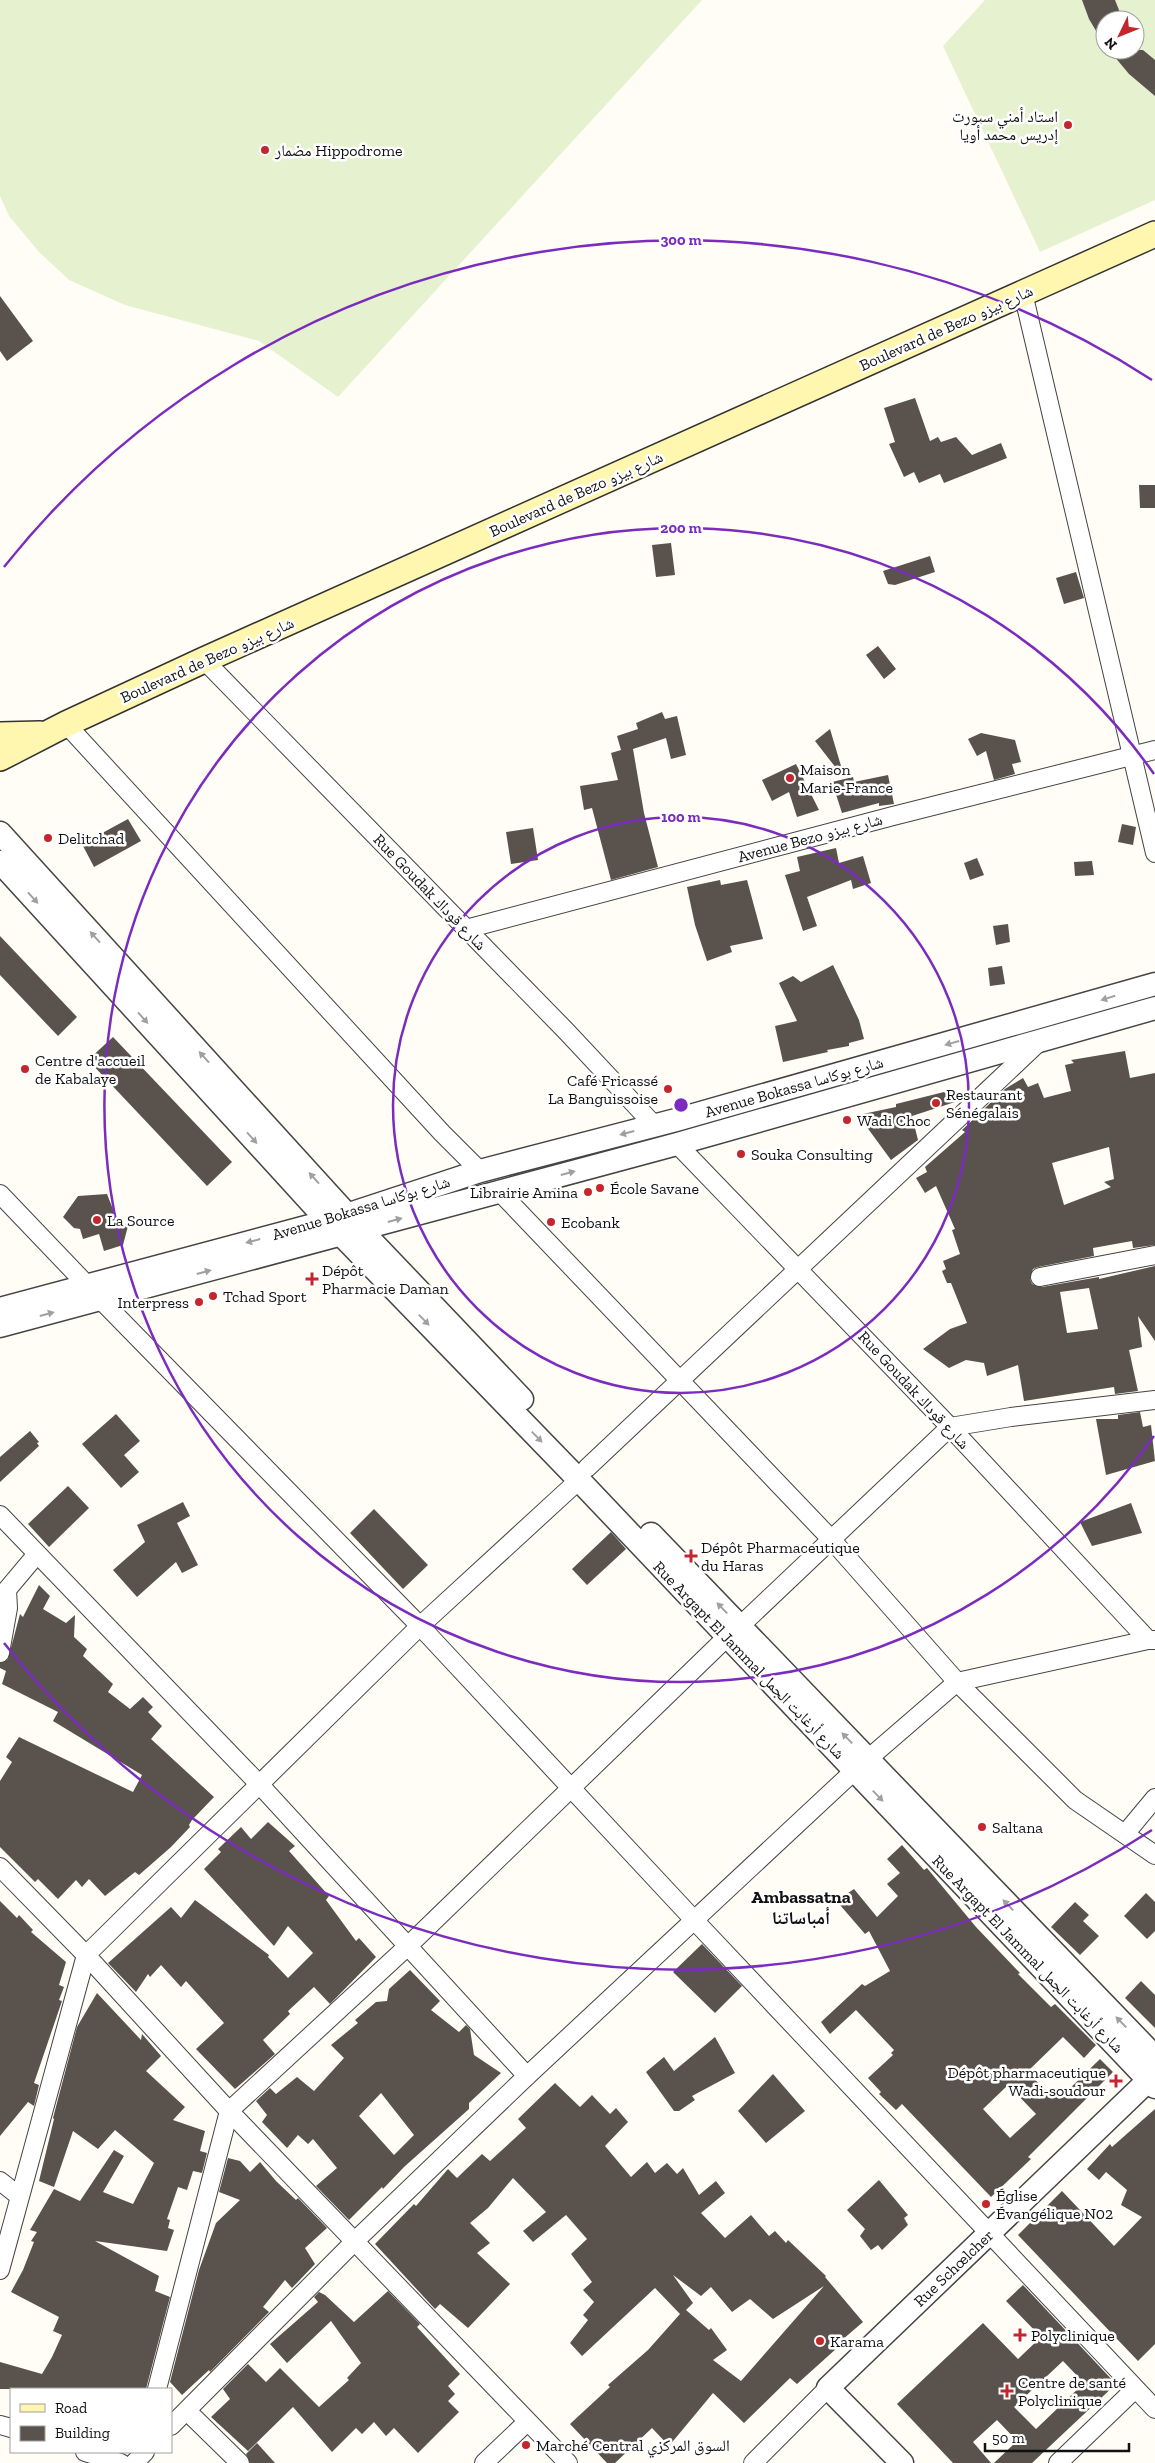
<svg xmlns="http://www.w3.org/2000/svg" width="1155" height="2463" font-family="'Zilla Slab','Noto Naskh Arabic',serif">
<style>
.pitch{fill:#e6f2cf;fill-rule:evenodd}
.building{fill:#5a524d;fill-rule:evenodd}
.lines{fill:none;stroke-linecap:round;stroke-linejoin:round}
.minor-casing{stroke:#444;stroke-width:20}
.tertiary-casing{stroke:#444;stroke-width:25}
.secondary-casing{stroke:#333;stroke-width:28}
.minor{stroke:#fff;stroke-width:18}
.tertiary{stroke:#fff;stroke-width:22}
.secondary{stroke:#fff6b0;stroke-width:25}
.oneway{fill:#a0a0a0}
.ring{fill:none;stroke:#7b2cbf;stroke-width:2.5}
.poi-dot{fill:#c4262e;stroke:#fff;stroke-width:2}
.labels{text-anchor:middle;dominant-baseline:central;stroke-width:5;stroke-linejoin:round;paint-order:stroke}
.poi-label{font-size:16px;fill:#111;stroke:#fff;text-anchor:start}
.street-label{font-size:16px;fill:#111;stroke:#fff}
.neighbourhood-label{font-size:18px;font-weight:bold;fill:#111;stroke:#fff}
.centre{fill:#7b2cbf;stroke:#fff;stroke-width:2.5}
.ring-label{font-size:15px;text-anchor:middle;font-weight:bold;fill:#7b2cbf;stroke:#fff;stroke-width:5;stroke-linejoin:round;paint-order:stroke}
</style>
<rect width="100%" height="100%" fill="#fffdf5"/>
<!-- pitch -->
<g class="pitch">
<path d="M0,0H702L338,397L259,341L125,305L69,280L39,252L9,216L0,196Z"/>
<path d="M985,0H1155V200L1040,252L943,46ZM1105,20H1135V50H1105Z"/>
</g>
<!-- building -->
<g class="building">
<path d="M1082,0H1115L1123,20H1105V46L1089,19Z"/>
<path d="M1109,50H1143L1155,60V96L1129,74Z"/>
<path d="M0,296L33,341L7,361L0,351Z"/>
<path d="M915,398L930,441L938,437L941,442L956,437L972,455L1001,443L1007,458L944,483L940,474L919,483L914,472L904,477L889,444L895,442L884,408Z"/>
<path d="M1139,485H1155V508H1140Z"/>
<path d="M671,543L675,575L656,577L652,545Z"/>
<path d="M930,556L935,572L895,585L888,584L883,571Z"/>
<path d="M1076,572L1084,598L1064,604L1056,578Z"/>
<path d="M878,646L896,669L884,679L866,655Z"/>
<path d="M662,712L665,719L677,716L686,755L671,759L666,738L633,749L644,813L658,867L611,880L592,808L584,810L580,786L618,780L611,753L621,750L617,736L638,729L636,723Z"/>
<path d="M830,729L844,776L843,777L815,741Z"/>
<path d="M981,733L1015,740L1021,762L1012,764L1015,774L994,780L986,751L977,756L968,739Z"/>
<path d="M796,764L819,810L797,817L789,792L772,801L762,780Z"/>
<path d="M888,775L894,804L879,806V803L842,813L832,782L853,777L854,782Z"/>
<path d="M128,819L141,841L94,867L82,844Z"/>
<path d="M1122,824L1136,827L1133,845L1118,842Z"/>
<path d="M533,828L538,860L511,864L506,832Z"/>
<path d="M836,848L839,863L863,856L871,883L853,889L851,880L807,897L817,926L803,931L785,875L800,871L797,857Z"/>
<path d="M977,858L984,875L970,880L964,863Z"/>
<path d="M1092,861L1094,875L1075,876L1074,862Z"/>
<path d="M720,880L721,885L747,880L763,939L730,946L732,952L707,961L695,925L687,887Z"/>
<path d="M1008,924L1010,942L996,945L993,926Z"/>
<path d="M0,936L77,1017L58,1036L0,975Z"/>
<path d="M833,965L859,1020L864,1039L849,1043V1046L827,1050L828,1052L783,1062L775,1026L797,1021L779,983L793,976L801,982Z"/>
<path d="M1002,966L1005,984L990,986L988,968Z"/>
<path d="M113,1037L232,1162L207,1186L88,1060Z"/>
<path d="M1125,1051L1130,1078L1155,1073V1245L1133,1248L1132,1241L1093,1248L1094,1256L1038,1267L1033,1269L1030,1279L1032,1284L1042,1287L1099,1277V1279L1155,1266V1341L1138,1316L1142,1347L1129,1350L1138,1391L1115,1394L1114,1387L1024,1401L1018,1365L987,1376L984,1363L966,1360L949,1368L923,1349L950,1329L967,1323L951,1283H947L942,1271L946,1269L943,1261L960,1254L952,1230L955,1229L936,1186L925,1193L916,1178L927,1172L925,1167L965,1132L962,1130L1005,1089L1023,1078L1028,1087L1038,1083L1044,1098L1071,1091L1065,1065L1074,1063L1071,1060ZM1109,1147L1114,1179L1104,1182L1111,1187L1064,1205L1052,1163ZM1089,1288L1098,1329L1067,1333L1060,1292Z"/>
<path d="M952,1090L955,1102L912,1116L918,1140L891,1160L858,1115L896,1107V1104Z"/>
<path d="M107,1194L116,1217L128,1226L123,1245L104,1251L99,1234L83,1239L80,1229L74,1228L63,1217L78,1196Z"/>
<path d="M1140,1412L1143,1427L1151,1425L1155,1461L1106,1475L1096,1419H1118V1415Z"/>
<path d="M116,1414L140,1441L124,1455L139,1472L121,1488L82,1444Z"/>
<path d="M30,1431L39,1442L37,1443L39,1446L0,1482V1457Z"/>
<path d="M68,1486L89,1508L49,1547L28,1524Z"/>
<path d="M183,1502L190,1516L177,1523L198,1565L182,1573L176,1562L137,1597L113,1570L145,1542L137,1525Z"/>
<path d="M1131,1503L1142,1533L1092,1546L1080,1522Z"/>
<path d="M374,1509L428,1565L403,1589L350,1533Z"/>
<path d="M611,1532L626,1549L587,1585L572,1569Z"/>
<path d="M39,1585L50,1596L43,1609L66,1623L75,1615L74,1637L87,1649L83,1656L113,1684L108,1692L130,1709L143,1697L153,1707L148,1712L162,1726L151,1739L214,1797L192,1820L189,1825L190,1827L171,1847L139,1875L135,1872L105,1896L89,1879L82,1887L76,1880L58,1899L38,1879L35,1882L0,1847V1781L12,1762L6,1757L19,1737L133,1792L142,1775L53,1721L58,1712L2,1684L6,1671L0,1668V1663L8,1659L20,1614L23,1617Z"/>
<path d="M268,1822L295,1846L289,1851L329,1896L326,1900L356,1941L359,1938L376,1957L330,2004L314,1987L288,2011L290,2014L263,2040L275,2054L235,2089L196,2049L224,2023L186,1981L181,1987L161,1965L150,1977L148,1974L136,1992L108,1963L171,1907L181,1918L195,1900L269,1955L268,1957L288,1978L313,1953L288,1926L274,1946L204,1869L221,1852L218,1849L241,1827L251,1839Z"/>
<path d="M902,1845L924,1870L927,1868L976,1927L1020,1973L1018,1974L1051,2007L1055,2004L1096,2045L1084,2058L1063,2037L1027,2072L1053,2097L1055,2095L1059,2099L1100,2059L1113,2072L1028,2157L1031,2159L991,2197L902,2104L896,2110L879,2094L881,2092L868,2078L893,2055L891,2053L894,2050L856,2010L830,2034L821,2022L862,1984L865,1986L890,1971L869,1931L865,1934L840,1905L850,1897L848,1893L854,1889L877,1917L898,1896L887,1884L900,1873L887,1859ZM1008,2085L1036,2114L1010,2138L983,2109Z"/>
<path d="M1146,1893L1155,1902V1931L1147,1939L1124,1916Z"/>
<path d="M0,1901L17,1918L19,1915L33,1930L31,1932L66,1962L59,1985L64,1987L59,2000L62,2001L34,2083L39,2085L34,2106L28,2102L0,2136Z"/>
<path d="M1075,1902L1089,1915L1083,1921L1099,1936L1080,1955L1051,1927Z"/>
<path d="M702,1944L742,1986L715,2013L673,1972Z"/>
<path d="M410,1970L440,2001L431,2010L459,2032L466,2025L470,2029L474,2055L501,2073L469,2103V2109L404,2167L383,2189L382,2187L349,2220L316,2186L337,2168L313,2139L308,2144L298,2135L287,2148L262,2122L267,2115L256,2101L270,2088L276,2094L297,2077L314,2091L344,2058L331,2045L358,2023L355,2020L376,2002L387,2001L389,1989ZM381,2093L414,2135L394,2155L359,2116Z"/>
<path d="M1141,1981L1155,1995V2028L1125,1998Z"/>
<path d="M97,1993L141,2040L142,2034L161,2056L146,2071L185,2107L173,2120L205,2131L200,2151L207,2153L202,2173L193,2171L187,2190L178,2187L167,2219L170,2220L168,2228L174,2230L167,2251L95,2241L159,2276L155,2291L170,2297L146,2389H0V2362L42,2374L52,2357L62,2335L53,2331L59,2317L11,2292L23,2270L34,2242L31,2241L37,2232L30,2230L54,2189L80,2201L114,2150L124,2156L103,2192L133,2204L154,2163L115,2130L98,2149L73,2131L54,2187L39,2181L54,2119L53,2118L77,2027Z"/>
<path d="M715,2037L735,2073L692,2096L695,2100L679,2111H674L646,2072L664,2057L674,2071Z"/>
<path d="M773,2074L805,2111L766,2143L738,2111Z"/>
<path d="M555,2083L580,2107L592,2095L610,2114L616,2108L628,2122L605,2146L631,2177L647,2162L655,2173L667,2163L677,2174L683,2168L699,2195L716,2181L725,2193L701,2213L725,2238L751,2215L769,2236L775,2231L786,2243L788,2240L826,2276L825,2277L863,2322L835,2346L837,2348L797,2384L790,2378L744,2423L713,2393L669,2446L652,2428L615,2463H607L570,2424L610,2387L608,2385L648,2350L680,2314L655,2288L582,2356L570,2343L588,2320L583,2315L594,2302L583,2290L592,2282L571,2254L587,2239L566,2215L533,2242L523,2231L546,2212L513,2178L488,2208L470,2223L490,2243L477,2253L510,2284L468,2328L440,2304L435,2309L375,2244L414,2204L416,2206L448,2169L457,2178L482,2154L490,2161L526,2128L518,2119ZM673,2275L701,2296L711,2287L732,2312L750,2299L773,2319L824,2286L741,2381L713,2360L727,2350L711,2328L709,2330L686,2310L693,2303Z"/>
<path d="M1155,2109V2344L1138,2361L1018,2235L1062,2191L1114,2246L1142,2217L1121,2205L1127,2190L1106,2172L1099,2180L1087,2169L1110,2144L1112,2147Z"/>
<path d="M228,2158L240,2161L250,2172L260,2162L276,2181L296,2200L298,2198L327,2228L305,2248L315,2264L292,2288L285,2280L263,2307L269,2312L210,2372L209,2370L182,2395L170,2382L199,2270L216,2223L240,2200L219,2192Z"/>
<path d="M879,2180L908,2215L904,2218L908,2225L882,2250L878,2245L871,2250L860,2236L865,2229L847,2210Z"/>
<path d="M1023,2285L1116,2384L1032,2463H994L1017,2441L997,2420L973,2442L991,2463H953L897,2404L983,2323L1018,2359L1041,2337L1006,2301ZM1063,2361L1084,2383L1036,2429L1014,2407Z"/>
<path d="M388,2291L420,2324L417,2327L460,2374L448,2386L455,2394L448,2401L459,2412L418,2453L394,2428L386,2436L374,2422L362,2434L356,2428L332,2452L293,2407L248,2451L211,2417L230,2399L223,2389L248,2364L266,2382L280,2368L319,2407L349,2380L347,2378L361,2363L331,2321L287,2363L270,2344L318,2302L314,2297L319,2292L325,2295L354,2322Z"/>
<path d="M257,2443L275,2463H250L246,2454Z"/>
</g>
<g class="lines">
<!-- minor casing -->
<g class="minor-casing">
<g id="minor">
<path d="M1023,293L1155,853"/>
<path d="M204,660L567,1032L654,1125"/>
<path d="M66,724L442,1133L480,1171"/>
<path d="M466,929L893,816L1155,750"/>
<path d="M677,1144L950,1427L1148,1640"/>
<path d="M499,1191L831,1539L957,1682L1075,1800L1155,1855"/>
<path d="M0,1194L87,1285"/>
<path d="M1040,1277L1155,1255"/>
<path d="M100,1299L420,1626L695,1921L1155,2409"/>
<path d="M587,1468L1039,1042"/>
<path d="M0,1515L259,1784L527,2076"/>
<path d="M0,1598L37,1554"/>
<path d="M740,1626L950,1427L1011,1417L1155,1400"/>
<path d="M0,1653L8,1608L7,1590"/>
<path d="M1125,1834L1155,1798"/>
<path d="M0,1867L86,1955L229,2111L568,2463"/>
<path d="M0,2181L19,2196"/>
<path d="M0,2270L86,1955L420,1626L579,1480"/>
<path d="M157,2389L229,2111L409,1945L727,1637"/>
<path d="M187,2411L240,2463"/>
<path d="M0,2425L11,2428"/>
<path d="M171,2426L356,2240L527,2076L854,1771L957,1682L1148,1640H1155"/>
<path d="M85,2452L121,2463"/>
<path d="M134,2463L145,2452"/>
<path d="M484,2463L527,2422"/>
<path d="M753,2463L828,2388"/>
<path d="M1058,2463L1135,2389"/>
</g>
</g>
<!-- tertiary casing -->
<g class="tertiary-casing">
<g id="tertiary">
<path d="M0,833L361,1230L522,1399"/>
<path d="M0,862L328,1221L579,1480L1155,2087"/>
<path d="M0,1309L328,1221L480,1171L676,1120L1155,984"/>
<path d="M0,1326L677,1144L1155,1008"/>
<path d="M651,1534L1155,2057"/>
<path id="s1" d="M902,2463L828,2388L1155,2074"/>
</g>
</g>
<!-- secondary casing -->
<g class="secondary-casing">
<g id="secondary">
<path d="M0,735L40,734"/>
<path d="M0,758L66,724L204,660L1155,234"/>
</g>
</g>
<!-- minor -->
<use href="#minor" class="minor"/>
<!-- tertiary -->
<use href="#tertiary" class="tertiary"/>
<!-- secondary -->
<use href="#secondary" class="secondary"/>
</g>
<!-- one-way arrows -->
<defs><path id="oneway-solid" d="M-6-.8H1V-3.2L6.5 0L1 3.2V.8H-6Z" transform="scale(1.25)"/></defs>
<g class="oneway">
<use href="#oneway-solid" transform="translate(33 898) rotate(48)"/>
<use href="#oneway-solid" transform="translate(95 937) rotate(-132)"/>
<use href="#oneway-solid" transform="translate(1108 998) rotate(163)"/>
<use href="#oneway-solid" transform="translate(143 1018) rotate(48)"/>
<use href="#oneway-solid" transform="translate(952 1043) rotate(164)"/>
<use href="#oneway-solid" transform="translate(204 1057) rotate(-132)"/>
<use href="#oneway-solid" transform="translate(627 1133) rotate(165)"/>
<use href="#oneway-solid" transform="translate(252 1138) rotate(48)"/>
<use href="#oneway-solid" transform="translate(568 1173) rotate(-15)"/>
<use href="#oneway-solid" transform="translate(314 1178) rotate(-132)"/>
<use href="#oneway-solid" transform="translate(395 1220) rotate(-15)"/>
<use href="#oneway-solid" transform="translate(253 1241) rotate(165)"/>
<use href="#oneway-solid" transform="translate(204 1272) rotate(-15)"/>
<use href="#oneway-solid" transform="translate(47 1314) rotate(-15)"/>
<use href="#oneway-solid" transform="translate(424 1320) rotate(46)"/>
<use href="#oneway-solid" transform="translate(537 1437) rotate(46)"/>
<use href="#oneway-solid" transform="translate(722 1608) rotate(-134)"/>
<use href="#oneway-solid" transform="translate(847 1738) rotate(-134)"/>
<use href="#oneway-solid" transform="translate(878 1796) rotate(46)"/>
<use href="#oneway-solid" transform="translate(1008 1905) rotate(-134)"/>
<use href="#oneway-solid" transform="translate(1121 2022) rotate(-134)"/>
</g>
<!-- distance rings -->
<g class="ring">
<circle cx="681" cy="1105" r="288"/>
<path d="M1154 1436A577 577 0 1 1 1154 774"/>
<path d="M1152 1830A865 865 0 0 1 4 1643M4 567A865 865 0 0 1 1152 380"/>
</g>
<!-- markers -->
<g class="poi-dot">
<circle cx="1068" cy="125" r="5"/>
<circle cx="265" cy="150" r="5"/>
<circle cx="790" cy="778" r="5"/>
<circle cx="48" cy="838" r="5"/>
<circle cx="25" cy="1069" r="5"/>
<circle cx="668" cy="1089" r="5"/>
<circle cx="936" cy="1103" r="5"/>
<circle cx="847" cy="1120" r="5"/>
<circle cx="741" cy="1154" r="5"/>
<circle cx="600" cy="1188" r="5"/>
<circle cx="588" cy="1192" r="5"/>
<circle cx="97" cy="1220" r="5"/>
<circle cx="551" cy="1222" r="5"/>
<path d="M309.5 1271.5h5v5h5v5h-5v5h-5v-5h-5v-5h5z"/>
<circle cx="213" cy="1296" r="5"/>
<circle cx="199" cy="1302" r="5"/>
<path d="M688.5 1548.5h5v5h5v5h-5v5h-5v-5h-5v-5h5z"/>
<circle cx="982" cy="1827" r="5"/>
<path d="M1113.5 2073.5h5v5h5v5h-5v5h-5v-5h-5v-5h5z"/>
<circle cx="986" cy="2204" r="5"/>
<path d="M1017.5 2327.5h5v5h5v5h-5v5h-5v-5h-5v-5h5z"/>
<circle cx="820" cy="2341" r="5"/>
<path d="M1004.5 2383.5h5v5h5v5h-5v5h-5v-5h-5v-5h5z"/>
<circle cx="526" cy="2445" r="5"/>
</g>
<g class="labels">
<!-- poi labels -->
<g class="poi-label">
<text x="1058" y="116" text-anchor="end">استاد أمني سبورت<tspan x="1058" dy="18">إدريس محمد أويا</tspan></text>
<text x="275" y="150">مضمار Hippodrome</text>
<text x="800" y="769">Maison<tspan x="800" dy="18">Marie-France</tspan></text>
<text x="58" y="838">Delitchad</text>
<text x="35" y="1060">Centre d'accueil<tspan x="35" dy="18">de Kabalaye</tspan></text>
<text x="658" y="1080" text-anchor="end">Café Fricassé<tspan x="658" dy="18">La Banguissoise</tspan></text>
<text x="946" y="1094">Restaurant<tspan x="946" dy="18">Sénégalais</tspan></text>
<text x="857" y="1120">Wadi Choc</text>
<text x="751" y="1154">Souka Consulting</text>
<text x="610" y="1188">École Savane</text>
<text x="578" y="1192" text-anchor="end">Librairie Amina</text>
<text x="107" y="1220">La Source</text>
<text x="561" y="1222">Ecobank</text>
<text x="322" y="1270">Dépôt<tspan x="322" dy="18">Pharmacie Daman</tspan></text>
<text x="223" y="1296">Tchad Sport</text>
<text x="189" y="1302" text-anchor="end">Interpress</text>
<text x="701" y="1547">Dépôt Pharmaceutique<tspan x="701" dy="18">du Haras</tspan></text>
<text x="992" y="1827">Saltana</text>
<text x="1106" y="2072" text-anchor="end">Dépôt pharmaceutique<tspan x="1106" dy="18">Wadi-soudour</tspan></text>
<text x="996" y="2195">Église<tspan x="996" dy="18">Évangélique N02</tspan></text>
<text x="1031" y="2335">Polyclinique</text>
<text x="830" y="2341">Karama</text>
<text x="1018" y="2382">Centre de santé<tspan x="1018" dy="18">Polyclinique</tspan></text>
<text x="536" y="2445">Marché Central السوق المركزي</text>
</g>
<!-- street labels -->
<g class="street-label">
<text transform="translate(946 328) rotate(-24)">Boulevard de Bezo شارع بيزو</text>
<text transform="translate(576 494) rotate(-24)">Boulevard de Bezo شارع بيزو</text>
<text transform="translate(207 660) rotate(-24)">Boulevard de Bezo شارع بيزو</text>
<text transform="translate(810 838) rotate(-15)">Avenue Bezo شارع بيزو</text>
<text transform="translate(430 892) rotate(46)">Rue Goudak شارع قوداك</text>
<text transform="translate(794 1087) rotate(-16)">Avenue Bokassa شارع بوكاسا</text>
<text transform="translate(361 1208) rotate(-17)">Avenue Bokassa شارع بوكاسا</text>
<text transform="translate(914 1390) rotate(47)">Rue Goudak شارع قوداك</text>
<text transform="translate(749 1660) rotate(46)">Rue Argapt El Jammal شارع أرغابت الجمل</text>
<text transform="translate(1028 1954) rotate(46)">Rue Argapt El Jammal شارع أرغابت الجمل</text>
<text stroke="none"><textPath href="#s1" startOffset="279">Rue Schœlcher</textPath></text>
</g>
<!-- neighbourhood labels -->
<g class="neighbourhood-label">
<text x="801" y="1897">Ambassatna<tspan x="801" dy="21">أمباساتنا</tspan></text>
</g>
</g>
<circle cx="681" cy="1105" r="8" class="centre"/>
<g class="ring-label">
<text x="681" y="245">300 m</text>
<text x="681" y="533">200 m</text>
<text x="681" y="822">100 m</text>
</g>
<!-- legend -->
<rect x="10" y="2388" width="162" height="65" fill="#ffffff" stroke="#a0a0a0"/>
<rect x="20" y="2404" width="25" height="8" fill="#fff6b0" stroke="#a0a0a0"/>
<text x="55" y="2413" font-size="15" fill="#111111">Road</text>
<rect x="20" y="2426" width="25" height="15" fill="#5a524d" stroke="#a0a0a0"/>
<text x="55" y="2438" font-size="15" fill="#111111">Building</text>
<!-- north arrow -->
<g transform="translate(1120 35) rotate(227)"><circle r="24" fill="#ffffff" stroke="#a0a0a0"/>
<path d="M0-4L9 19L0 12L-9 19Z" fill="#c4262e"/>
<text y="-8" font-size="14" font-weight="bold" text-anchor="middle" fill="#111111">N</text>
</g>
<!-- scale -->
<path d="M985 2443v8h144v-8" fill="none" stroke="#111111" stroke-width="2.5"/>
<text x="992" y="2443" font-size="15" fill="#111111" stroke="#ffffff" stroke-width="4" paint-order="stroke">50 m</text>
</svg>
